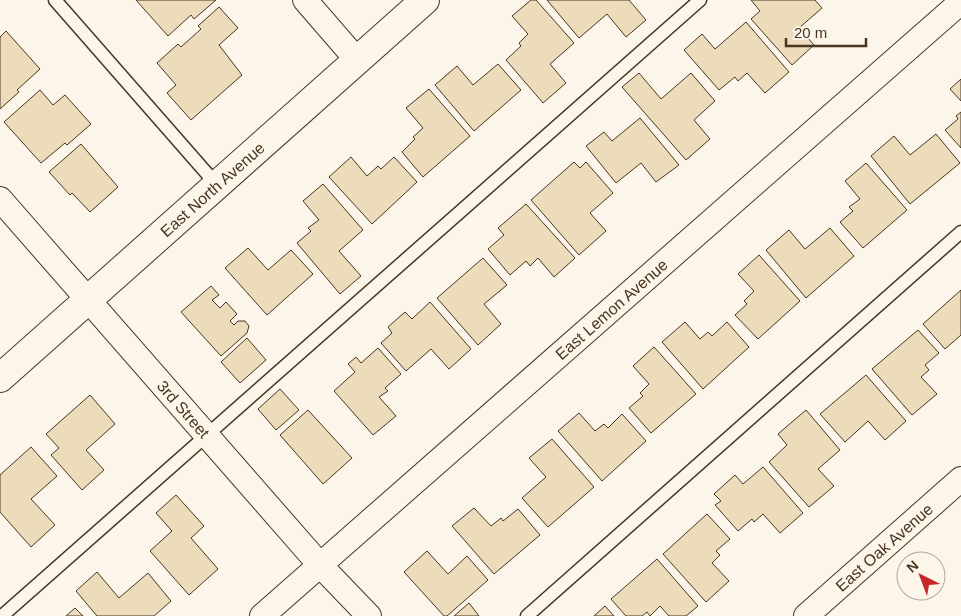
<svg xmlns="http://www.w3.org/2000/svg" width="961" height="616" font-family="Arial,sans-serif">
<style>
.building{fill:#ecdcbc;stroke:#4a3520}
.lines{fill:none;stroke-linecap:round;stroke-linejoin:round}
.lane-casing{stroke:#4a3520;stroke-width:15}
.street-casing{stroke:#4a3520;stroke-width:26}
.secondary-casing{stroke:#4a3520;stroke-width:30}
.lane{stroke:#fbf6e9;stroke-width:12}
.street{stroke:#fbf6e9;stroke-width:24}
.secondary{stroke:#fbf6e9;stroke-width:28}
.labels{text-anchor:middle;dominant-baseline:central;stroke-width:4;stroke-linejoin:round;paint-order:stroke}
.street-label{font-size:16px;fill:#4a3520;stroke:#fbf6e9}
</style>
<rect width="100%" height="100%" fill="#fbf6e9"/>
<!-- building -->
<g class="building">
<path d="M136,0H216L194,19L191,15L168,36Z"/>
<path d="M531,0H536L574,43L550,64L566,83L543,103L506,60L521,46L519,43L528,34L512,16Z"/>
<path d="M547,0H629L646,20L626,37L607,14L579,38Z"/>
<path d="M751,0H815L822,8L799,28L814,45L792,65L751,19L760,11Z"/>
<path d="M219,7L238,28L219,45L242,75L191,120L167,93L176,85L157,63L178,44L181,47L201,29L198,26Z"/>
<path d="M746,22L789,72L765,93L747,73L738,81L735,77L719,90L684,50L702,34L715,49Z"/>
<path d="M6,31L40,69L17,90L19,92L0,109V37Z"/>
<path d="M498,64L521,90L474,131L435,85L457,66L473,85Z"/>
<path d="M639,73L661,99L691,73L715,101L694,120L710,139L686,160L622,87Z"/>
<path d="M961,79V101L950,89Z"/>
<path d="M429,89L470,136L423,177L402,152L415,139L413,137L423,128L406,108Z"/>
<path d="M40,90L53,105L65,95L91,124L67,145L65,143L41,163L4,122Z"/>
<path d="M961,112V148L945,130L958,119L956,116Z"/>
<path d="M640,118L679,165L656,182L641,163L616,183L586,146L604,132L612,141Z"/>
<path d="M936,134L960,163L910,204L871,156L894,136L910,155Z"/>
<path d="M81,144L118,187L90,212L72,193L70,195L49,172Z"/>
<path d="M351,157L367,176L378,166L381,169L394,157L417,182L372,224L329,177Z"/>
<path d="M574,162L580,168L586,162L613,193L590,213L606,231L579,255L531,200Z"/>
<path d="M866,163L907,210L863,248L840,222L853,211L849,207L860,199L845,181Z"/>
<path d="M323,184L363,230L339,251L361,276L340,294L297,243L311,231L308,228L319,220L303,201Z"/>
<path d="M526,204L575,258L554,277L538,258L530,266L526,261L510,275L488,249L504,235L498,228Z"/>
<path d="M830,228L854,256L806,298L766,250L789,230L805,249Z"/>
<path d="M248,248L268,270L291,250L313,274L267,315L225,268Z"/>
<path d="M759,255L800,301L758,339L735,315L747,304L744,301L754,291L738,274Z"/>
<path d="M483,258L507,285L484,304L501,324L478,345L437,298Z"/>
<path d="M211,286L219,295L212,300L220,308L226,302L237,314L230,321L234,325L238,321H245L249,326L247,333L221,356L181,312Z"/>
<path d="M961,290V335L945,349L923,324Z"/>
<path d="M430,302L471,349L449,369L431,349L406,371L381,343L392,333L388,327L405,312L412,319Z"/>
<path d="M685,322L700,339L708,332L712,336L727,322L749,347L703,389L662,342Z"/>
<path d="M918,330L939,353L925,365L929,370L921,377L937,394L912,415L872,369Z"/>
<path d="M247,338L266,360L240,383L221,362Z"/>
<path d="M654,347L696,394L651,433L629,408L643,396L640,393L649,384L633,366Z"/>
<path d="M378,348L401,374L385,388L388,391L379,397L396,416L373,435L334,391L355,372L348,364L356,357L361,363Z"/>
<path d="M866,375L906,421L885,440L868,421L845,442L820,414Z"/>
<path d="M280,389L299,410L276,430L258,409Z"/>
<path d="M90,395L115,424L86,450L104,470L82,490L51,455L59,448L46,434Z"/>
<path d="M308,410L352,458L323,484L280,435Z"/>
<path d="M806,410L840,450L818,469L834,486L809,507L769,462L787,445L778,434Z"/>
<path d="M579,413L595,431L604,424L608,428L622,414L646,441L602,481L558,431Z"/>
<path d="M552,439L594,487L548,527L522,498L546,477L529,458Z"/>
<path d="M31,447L57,476L31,499L55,525L31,547L0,512V475Z"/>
<path d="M763,467L803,513L780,533L763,514L754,522L752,519L738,531L715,505L721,501L714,494L735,475L743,484Z"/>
<path d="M176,495L204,526L191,538L218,569L189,595L150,551L172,531L156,513Z"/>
<path d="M474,508L491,526L501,518L503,521L518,509L540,535L494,574L452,526Z"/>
<path d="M707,514L730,539L716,551L720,555L712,563L729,581L706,602L663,554Z"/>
<path d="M427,551L448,574L467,556L488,580L447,616H444L404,572Z"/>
<path d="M657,559L698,606L686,616H669L660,606L650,616L647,612L642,616H626L611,599Z"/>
<path d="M97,572L119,598L148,573L171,601L154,616H97L76,591Z"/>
<path d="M469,603L479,616H454Z"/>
<path d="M605,606L614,616H594Z"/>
<path d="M75,608L83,616H66Z"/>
</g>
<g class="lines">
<!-- lane casing -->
<g class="lane-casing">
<g id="lane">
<path d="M55,0L217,185"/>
<path d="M2,616L700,0"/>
<path d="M527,616L961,232"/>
</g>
</g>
<!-- street casing -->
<g class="street-casing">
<g id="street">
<path d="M305,0L357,60"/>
<path id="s1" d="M0,199L320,565L369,616"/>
<path id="s2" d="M262,616L961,2"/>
<path id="s3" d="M806,616L961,479"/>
</g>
</g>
<!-- secondary casing -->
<g class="secondary-casing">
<g id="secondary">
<path id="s4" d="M0,378L425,0"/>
</g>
</g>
<!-- lane -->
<use href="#lane" class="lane"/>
<!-- street -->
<use href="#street" class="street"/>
<!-- secondary -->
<use href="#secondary" class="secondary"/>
</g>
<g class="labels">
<!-- street labels -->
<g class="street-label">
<text stroke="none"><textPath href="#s4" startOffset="284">East North Avenue</textPath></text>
<text stroke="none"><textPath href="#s2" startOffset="465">East Lemon Avenue</textPath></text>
<text stroke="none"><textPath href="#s1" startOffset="279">3rd Street</textPath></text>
<text stroke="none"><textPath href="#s3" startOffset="104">East Oak Avenue</textPath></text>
</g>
</g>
<!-- north arrow -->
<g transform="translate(921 576) rotate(318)"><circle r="24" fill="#fbf6e9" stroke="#b4a999"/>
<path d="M0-4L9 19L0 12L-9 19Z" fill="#c62828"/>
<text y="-8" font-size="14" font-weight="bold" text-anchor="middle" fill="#4a3520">N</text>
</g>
<!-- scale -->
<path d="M786 38v8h80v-8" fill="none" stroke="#4a3520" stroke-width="2.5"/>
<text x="794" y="38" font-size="15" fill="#4a3520" stroke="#fbf6e9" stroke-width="4" paint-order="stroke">20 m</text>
</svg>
